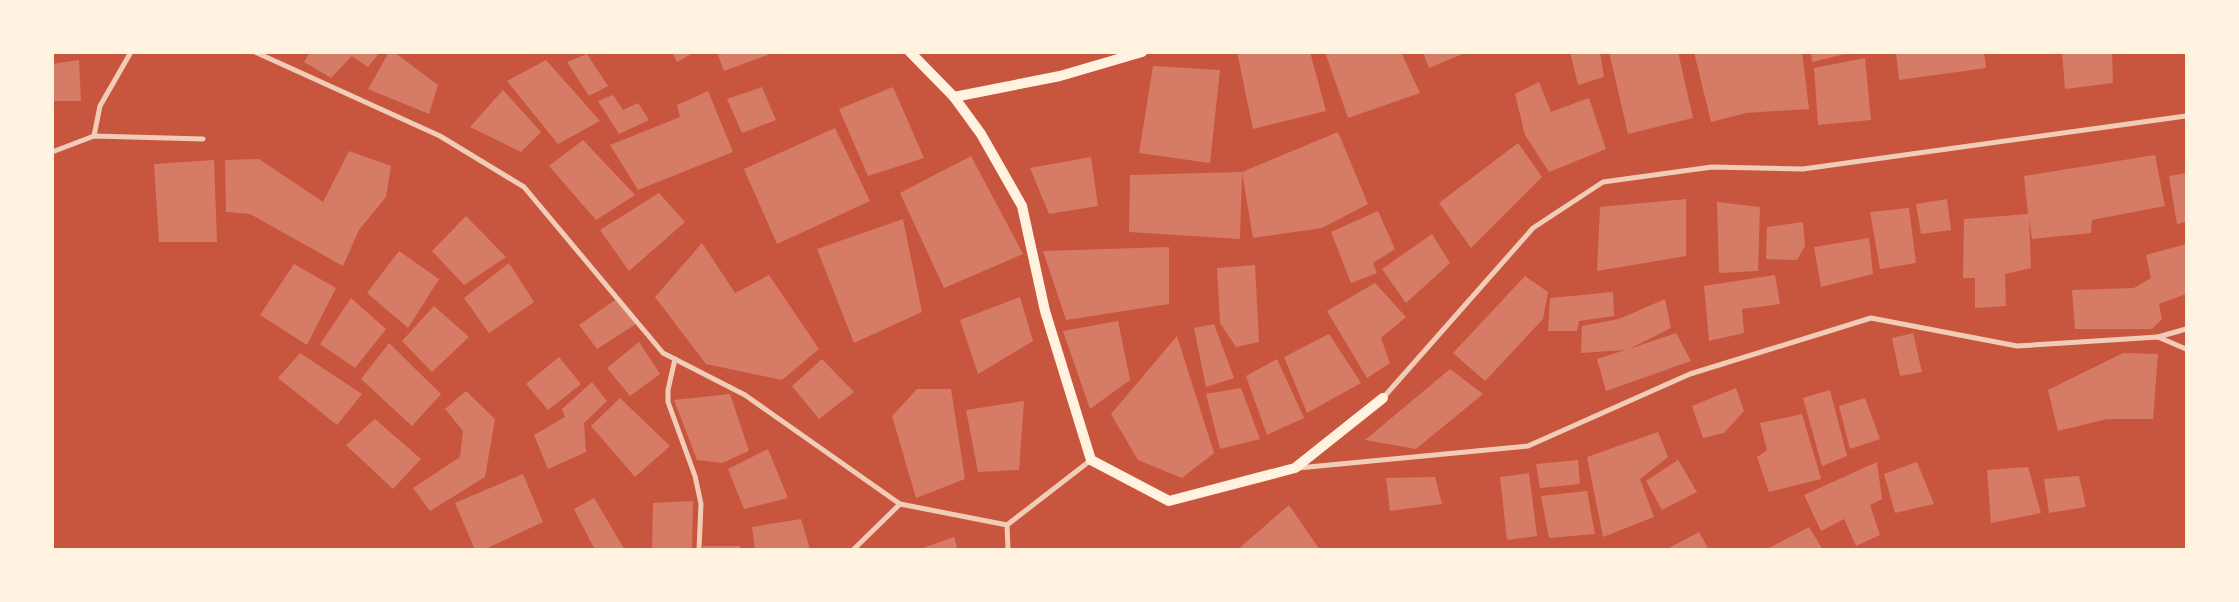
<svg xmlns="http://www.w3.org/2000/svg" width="2239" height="602" font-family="'Archivo Narrow',sans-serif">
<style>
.building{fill:#d67c66}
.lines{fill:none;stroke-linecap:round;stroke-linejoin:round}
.minor{stroke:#f1ccb7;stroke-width:5}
.secondary{stroke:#fff3e0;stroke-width:10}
</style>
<rect width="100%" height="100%" fill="#c8553d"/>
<!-- building -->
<g class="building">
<path d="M310,52H380L368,67L352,56L331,78L304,62Z"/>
<path d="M389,52H394L438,85L429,114L368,89Z"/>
<path d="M672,52H695L677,62Z"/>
<path d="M717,52H773V53L724,71Z"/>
<path d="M1237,52H1310L1326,111L1253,129Z"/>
<path d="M1325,52H1401L1420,93L1348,118Z"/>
<path d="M1570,52H1600L1604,77L1578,85Z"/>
<path d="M1609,52H1678L1693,118L1628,134Z"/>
<path d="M1694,52H1802L1809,109L1746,113L1711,122Z"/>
<path d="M1811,52H1849V53L1812,62Z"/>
<path d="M1896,52H1984L1986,68L1899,80Z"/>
<path d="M2062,52H2112L2113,83L2065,89Z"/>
<path d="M1423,53H1465L1429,68Z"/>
<path d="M587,54L608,86L589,96L567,62Z"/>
<path d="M1865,58L1871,120L1818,125L1814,68Z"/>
<path d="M79,60L81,101H52V64Z"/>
<path d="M546,60L600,121L558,144L507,81Z"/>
<path d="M1153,66L1220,70L1210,163L1139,153Z"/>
<path d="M1539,82L1551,112L1589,98L1606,149L1549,172L1525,135L1515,94Z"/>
<path d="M762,87L776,120L742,133L727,99Z"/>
<path d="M893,87L924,158L868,176L839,109Z"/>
<path d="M503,90L541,132L521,152L470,127Z"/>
<path d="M708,91L733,152L638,190L610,145L680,117L677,105Z"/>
<path d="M613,95L623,110L638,103L649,120L619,134L598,101Z"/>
<path d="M835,128L870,201L777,244L744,169Z"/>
<path d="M1338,132L1368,204L1322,228L1253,238L1242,172Z"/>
<path d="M583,140L635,195L596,220L549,166Z"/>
<path d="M1518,143L1542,177L1471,248L1439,203Z"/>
<path d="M349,151L391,166L386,197L359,230L343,266L250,214L226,212L225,160L259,159L323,202Z"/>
<path d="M2155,155L2165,206L2092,220L2091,233L2032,239L2029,218L2031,268L2005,274L2006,306L1975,308V278H1963L1964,219L2028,214L2024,176Z"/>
<path d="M971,156L1023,254L944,288L900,193Z"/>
<path d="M1091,157L1098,206L1049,214L1030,168Z"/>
<path d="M214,160L217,242H159L154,164Z"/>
<path d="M1242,172L1240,239L1129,232L1130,175Z"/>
<path d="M2186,173V222L2177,224L2169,176Z"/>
<path d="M659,193L685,222L629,271L600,230Z"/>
<path d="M1686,199V256L1597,271L1600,207Z"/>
<path d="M1947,199L1951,230L1921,234L1916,204Z"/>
<path d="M1717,202L1760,207L1758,271L1719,273Z"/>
<path d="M1909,208L1916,263L1880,269L1870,212Z"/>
<path d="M1378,211L1395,249L1373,263L1377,273L1351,283L1331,232Z"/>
<path d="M466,216L506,257L464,285L432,251Z"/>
<path d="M903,219L922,312L854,343L817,249Z"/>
<path d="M1803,222L1805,246L1797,260L1766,259L1767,227Z"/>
<path d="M1432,234L1450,263L1406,303L1382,269Z"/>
<path d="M1869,238L1873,274L1821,287L1814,247Z"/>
<path d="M702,243L735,293L769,275L819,349L782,380L706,364L655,297Z"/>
<path d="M2186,244V294L2159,304L2162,319L2152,329H2075L2072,290L2134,288L2151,278L2146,255Z"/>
<path d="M1169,247V304L1066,320L1043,251Z"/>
<path d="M399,251L439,279L408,328L367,293Z"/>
<path d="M509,263L534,302L489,333L464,298Z"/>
<path d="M294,264L336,288L307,345L260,315Z"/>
<path d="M1255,265L1259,342L1236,347L1220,323L1217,268Z"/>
<path d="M1775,275L1780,304L1742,309L1744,333L1709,341L1704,286Z"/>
<path d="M1525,276L1548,292L1543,319L1485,381L1453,353Z"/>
<path d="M1375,283L1406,317L1381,338L1390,363L1367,378L1327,311Z"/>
<path d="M1613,292L1614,316L1579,321L1577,331H1548L1550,298Z"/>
<path d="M1020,297L1033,341L978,374L960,320Z"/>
<path d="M351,298L386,329L355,368L320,344Z"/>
<path d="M618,298L636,324L597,349L579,325Z"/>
<path d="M1665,299L1671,328L1629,349L1676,333L1691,361L1606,391L1597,359L1625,350L1581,353L1582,326L1619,319Z"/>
<path d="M434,306L469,337L432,372L402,341Z"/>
<path d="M1118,321L1130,380L1090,409L1063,331Z"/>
<path d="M1214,324L1234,378L1206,387L1194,328Z"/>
<path d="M1913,333L1922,372L1900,376L1892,338Z"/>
<path d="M1329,334L1361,383L1307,413L1284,357Z"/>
<path d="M1177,336L1214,453L1182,478L1138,460L1111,414Z"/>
<path d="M639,342L660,374L630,396L607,368Z"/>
<path d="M389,343L441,394L412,426L361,379Z"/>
<path d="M300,353L362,394L337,425L278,378Z"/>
<path d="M2123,353L2158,354L2153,419H2107L2058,431L2048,390Z"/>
<path d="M559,357L581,384L548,410L526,384Z"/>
<path d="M822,359L854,392L819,419L792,386Z"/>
<path d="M1277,359L1304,418L1267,435L1246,376Z"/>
<path d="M1450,369L1483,394L1416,449L1365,440Z"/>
<path d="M592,382L607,401L584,423L586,452L548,469L534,435L565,417L562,409Z"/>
<path d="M1241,388L1260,439L1220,449L1206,394Z"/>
<path d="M1736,388L1744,411L1724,433L1703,438L1692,406Z"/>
<path d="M917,389H951L965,479L916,498L892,416Z"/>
<path d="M1830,390L1847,456L1822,466L1803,398Z"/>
<path d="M466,391L495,419L485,477L430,511L413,488L460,457L463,431L445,409Z"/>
<path d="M730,394L749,451L722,463L697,460L674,400Z"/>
<path d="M620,398L670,446L635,477L591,426Z"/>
<path d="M1865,398L1880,439L1850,449L1839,406Z"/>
<path d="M1024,401L1019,470L978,472L966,410Z"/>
<path d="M1802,414L1821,479L1769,492L1757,457L1767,450L1760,423Z"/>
<path d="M375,419L421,459L393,489L346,445Z"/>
<path d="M1658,432L1668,457L1640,479L1654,517L1603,537L1587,457Z"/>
<path d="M768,449L788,498L744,509L728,469Z"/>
<path d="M1578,460L1580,484L1540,488L1536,464Z"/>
<path d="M1678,460L1697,492L1662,510L1646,481Z"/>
<path d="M1877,462L1882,499L1870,505L1880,535L1856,546L1844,519L1821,531L1804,495Z"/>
<path d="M1917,462L1934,504L1895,513L1884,474Z"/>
<path d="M2028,467L2041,513L1991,523L1987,470Z"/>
<path d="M1529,473L1537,536L1507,540L1500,477Z"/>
<path d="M523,474L543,522L483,550H475L455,503Z"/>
<path d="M2079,476L2086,507L2049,513L2044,479Z"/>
<path d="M1435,477L1442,504L1390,511L1386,478Z"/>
<path d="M1587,491L1595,534L1549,538L1541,496Z"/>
<path d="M594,498L625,550H595L574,509Z"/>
<path d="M693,501L692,550H652L653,503Z"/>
<path d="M1289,505L1320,550H1237Z"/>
<path d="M801,519L810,550H755L752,527Z"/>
<path d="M1809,527L1823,550H1765Z"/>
<path d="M1699,532L1709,550H1665Z"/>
<path d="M954,537L958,550H920V549Z"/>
<path d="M703,546H740L741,550H703Z"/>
</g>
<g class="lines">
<!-- minor -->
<g class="minor">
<path d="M255,52L440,136L524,187L663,353L745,395L900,504L1007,525L1008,550"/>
<path d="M94,136L100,106L131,52"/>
<path d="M52,152L94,136L203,139"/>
<path d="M2158,337L2186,329"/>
<path d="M675,359L668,390V402L695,476L701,504L699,550"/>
<path d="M1383,398L1533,228L1603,182L1712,167L1803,169L2186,116"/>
<path d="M1298,468L1528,446L1690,374L1871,318L2017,346L2158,337L2186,349"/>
<path d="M1007,525L1091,460"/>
<path d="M853,550L900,504"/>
</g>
<!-- secondary -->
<g class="secondary">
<path d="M910,52L954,97L981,134L1022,206L1045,311L1091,460L1169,501L1295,468L1383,398"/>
<path d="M954,97L1060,76L1142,52"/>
</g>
</g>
<!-- border -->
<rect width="2239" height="602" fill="none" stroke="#fff3e0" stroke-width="108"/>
</svg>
